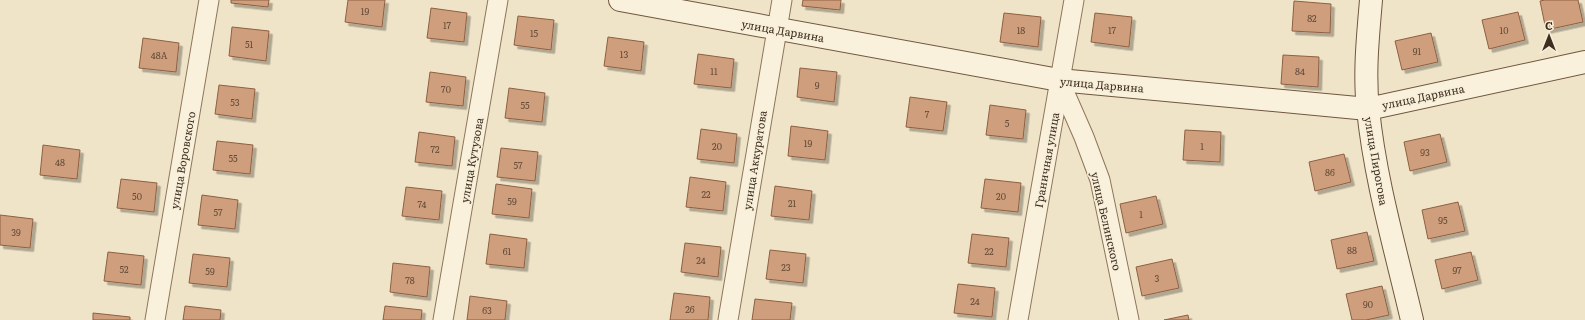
<svg xmlns="http://www.w3.org/2000/svg" width="1585" height="320" font-family="Literata,serif">
<style>
.building{fill:#cf9f7d;stroke:#8d5f41;filter:url(#shadow)}
.lines{fill:none;stroke-linecap:round;stroke-linejoin:round}
.street-casing{stroke:#8d765c;stroke-width:21}
.secondary-casing{stroke:#6f573f;stroke-width:24}
.street{stroke:#faf1dc;stroke-width:19}
.secondary{stroke:#faf1dc;stroke-width:22}
.labels{text-anchor:middle;dominant-baseline:central;stroke-width:3;stroke-linejoin:round;paint-order:stroke}
.number-label{font-size:9px;fill:#624a37}
.street-label{font-size:11px;fill:#3d2e20;stroke:#f7eed8}
</style>
<defs>
<filter id="shadow"><feDropShadow dx="3.5" dy="3.5" stdDeviation="0" flood-color="#0004"/></filter>
</defs>
<rect width="100%" height="100%" fill="#f0e4c8"/>
<!-- building -->
<g class="building">
<path d="M231,0H269L268,7L231,3Z"/>
<path d="M348,0H385L382,27L345,22Z"/>
<path d="M803,0H841L840,10L802,6Z"/>
<path d="M1545,0H1578L1583,22L1546,30L1540,1Z"/>
<path d="M1294,1L1331,4L1330,33L1292,31Z"/>
<path d="M431,8L467,13L464,42L427,38Z"/>
<path d="M1518,12L1525,40L1489,49L1482,20Z"/>
<path d="M1004,13L1041,17L1038,47L1000,42Z"/>
<path d="M1095,13L1132,17L1129,47L1091,42Z"/>
<path d="M518,16L554,20L551,50L514,45Z"/>
<path d="M232,27L269,31L266,61L229,56Z"/>
<path d="M1431,33L1438,62L1402,70L1395,41Z"/>
<path d="M608,37L644,42L641,71L604,66Z"/>
<path d="M143,38L179,43L176,72L139,68Z"/>
<path d="M698,54L734,59L731,88L694,84Z"/>
<path d="M1283,55L1319,57L1318,87L1281,84Z"/>
<path d="M800,68L837,72L834,102L797,97Z"/>
<path d="M430,72L466,77L463,106L426,102Z"/>
<path d="M219,85L255,89L252,119L215,114Z"/>
<path d="M509,88L545,93L542,122L505,118Z"/>
<path d="M910,97L947,102L943,131L906,127Z"/>
<path d="M990,105L1026,110L1023,139L986,135Z"/>
<path d="M791,126L828,131L825,160L788,156Z"/>
<path d="M701,129L737,134L734,163L697,159Z"/>
<path d="M1185,130L1221,132L1220,162L1183,160Z"/>
<path d="M419,132L455,137L452,166L415,162Z"/>
<path d="M1440,134L1447,162L1410,171L1404,142Z"/>
<path d="M217,141L253,145L250,174L213,170Z"/>
<path d="M43,145L80,150L77,179L40,175Z"/>
<path d="M501,148L538,152L535,181L497,177Z"/>
<path d="M1344,154L1351,182L1315,191L1309,162Z"/>
<path d="M690,177L726,182L723,211L686,207Z"/>
<path d="M121,179L157,183L154,212L117,208Z"/>
<path d="M985,179L1021,183L1018,212L981,208Z"/>
<path d="M496,184L532,189L529,218L492,214Z"/>
<path d="M775,186L812,191L809,220L771,216Z"/>
<path d="M406,187L442,191L439,220L402,216Z"/>
<path d="M202,195L238,200L235,229L198,225Z"/>
<path d="M1156,196L1163,224L1126,233L1120,204Z"/>
<path d="M1458,202L1465,231L1428,239L1422,210Z"/>
<path d="M0,215L33,219L30,248L0,245Z"/>
<path d="M1367,232L1374,261L1337,269L1331,240Z"/>
<path d="M490,234L527,239L524,268L486,264Z"/>
<path d="M972,234L1009,238L1006,267L968,263Z"/>
<path d="M685,243L721,247L718,277L681,272Z"/>
<path d="M770,250L806,254L803,283L766,279Z"/>
<path d="M108,252L144,256L141,285L104,281Z"/>
<path d="M1471,252L1478,280L1442,289L1435,260Z"/>
<path d="M193,254L230,258L227,287L189,283Z"/>
<path d="M1172,259L1179,288L1142,296L1136,267Z"/>
<path d="M393,263L430,267L427,297L390,292Z"/>
<path d="M958,284L995,288L992,317L954,313Z"/>
<path d="M1382,286L1389,315L1366,320H1352L1346,294Z"/>
<path d="M674,293L710,297L708,320H670Z"/>
<path d="M470,296L507,301L505,320H467Z"/>
<path d="M755,299L792,303L790,320H752Z"/>
<path d="M185,306L221,310L220,320H183Z"/>
<path d="M385,306L422,310L421,320H383Z"/>
<path d="M93,313L130,317V320H93Z"/>
<path d="M1188,315L1189,320H1164Z"/>
</g>
<g class="lines">
<!-- street casing -->
<g class="street-casing">
<g id="street">
<path d="M1059,80L1084,137L1100,180L1129,320"/>
<path d="M155,320L209,0"/>
<path d="M443,320L498,0"/>
<path d="M728,320L782,0"/>
<path d="M1018,320L1074,0"/>
</g>
</g>
<!-- secondary casing -->
<g class="secondary-casing">
<g id="secondary">
<path d="M620,0L1059,80L1368,109L1585,62"/>
<path d="M1371,0C1368,36 1364,73 1368,109C1375,180 1396,251 1412,320"/>
</g>
</g>
<!-- street -->
<use href="#street" class="street"/>
<!-- secondary -->
<use href="#secondary" class="secondary"/>
</g>
<g class="labels">
<!-- number labels -->
<g class="number-label">
<text x="365" y="11">19</text>
<text x="1312" y="18">82</text>
<text x="447" y="25">17</text>
<text x="1021" y="30">18</text>
<text x="1112" y="30">17</text>
<text x="1504" y="30">10</text>
<text x="534" y="33">15</text>
<text x="249" y="44">51</text>
<text x="1417" y="51">91</text>
<text x="624" y="54">13</text>
<text x="159" y="55">48А</text>
<text x="714" y="71">11</text>
<text x="1300" y="71">84</text>
<text x="817" y="85">9</text>
<text x="446" y="89">70</text>
<text x="235" y="102">53</text>
<text x="525" y="105">55</text>
<text x="927" y="114">7</text>
<text x="1007" y="123">5</text>
<text x="808" y="143">19</text>
<text x="717" y="146">20</text>
<text x="1202" y="146">1</text>
<text x="435" y="149">72</text>
<text x="1425" y="152">93</text>
<text x="233" y="158">55</text>
<text x="60" y="162">48</text>
<text x="518" y="165">57</text>
<text x="1330" y="172">86</text>
<text x="706" y="194">22</text>
<text x="137" y="196">50</text>
<text x="1001" y="196">20</text>
<text x="512" y="201">59</text>
<text x="792" y="203">21</text>
<text x="422" y="204">74</text>
<text x="218" y="212">57</text>
<text x="1141" y="214">1</text>
<text x="1443" y="220">95</text>
<text x="16" y="232">39</text>
<text x="1352" y="250">88</text>
<text x="507" y="251">61</text>
<text x="989" y="251">22</text>
<text x="701" y="260">24</text>
<text x="786" y="267">23</text>
<text x="124" y="269">52</text>
<text x="1457" y="270">97</text>
<text x="210" y="271">59</text>
<text x="1157" y="278">3</text>
<text x="410" y="280">78</text>
<text x="975" y="301">24</text>
<text x="1368" y="304">90</text>
<text x="690" y="309">26</text>
<text x="487" y="310">63</text>
</g>
<!-- street labels -->
<g class="street-label">
<text transform="translate(783 30) rotate(10)">улица Дарвина</text>
<text transform="translate(1102 84) rotate(5)">улица Дарвина</text>
<text transform="translate(1423 96) rotate(-12)">улица Дарвина</text>
<text transform="translate(182 160) rotate(-80)">улица Воровского</text>
<text transform="translate(471 160) rotate(-80)">улица Кутузова</text>
<text transform="translate(754 160) rotate(-81)">улица Аккуратова</text>
<text transform="translate(1046 160) rotate(-80)">Граничная улица</text>
<text transform="translate(1377 161) rotate(80)">улица Пирогова</text>
<text transform="translate(1107 221) rotate(77)">улица Белинского</text>
</g>
</g>
<!-- north arrow -->
<g transform="translate(1549 36)" stroke="#f7eed8" stroke-width="3" paint-order="stroke">
<path d="M0-3L7 15L0 10L-7 15Z" fill="#3d2e20"/>
<text y="-6" font-size="11" font-weight="bold" text-anchor="middle" fill="#3d2e20">С</text>
</g>
</svg>
